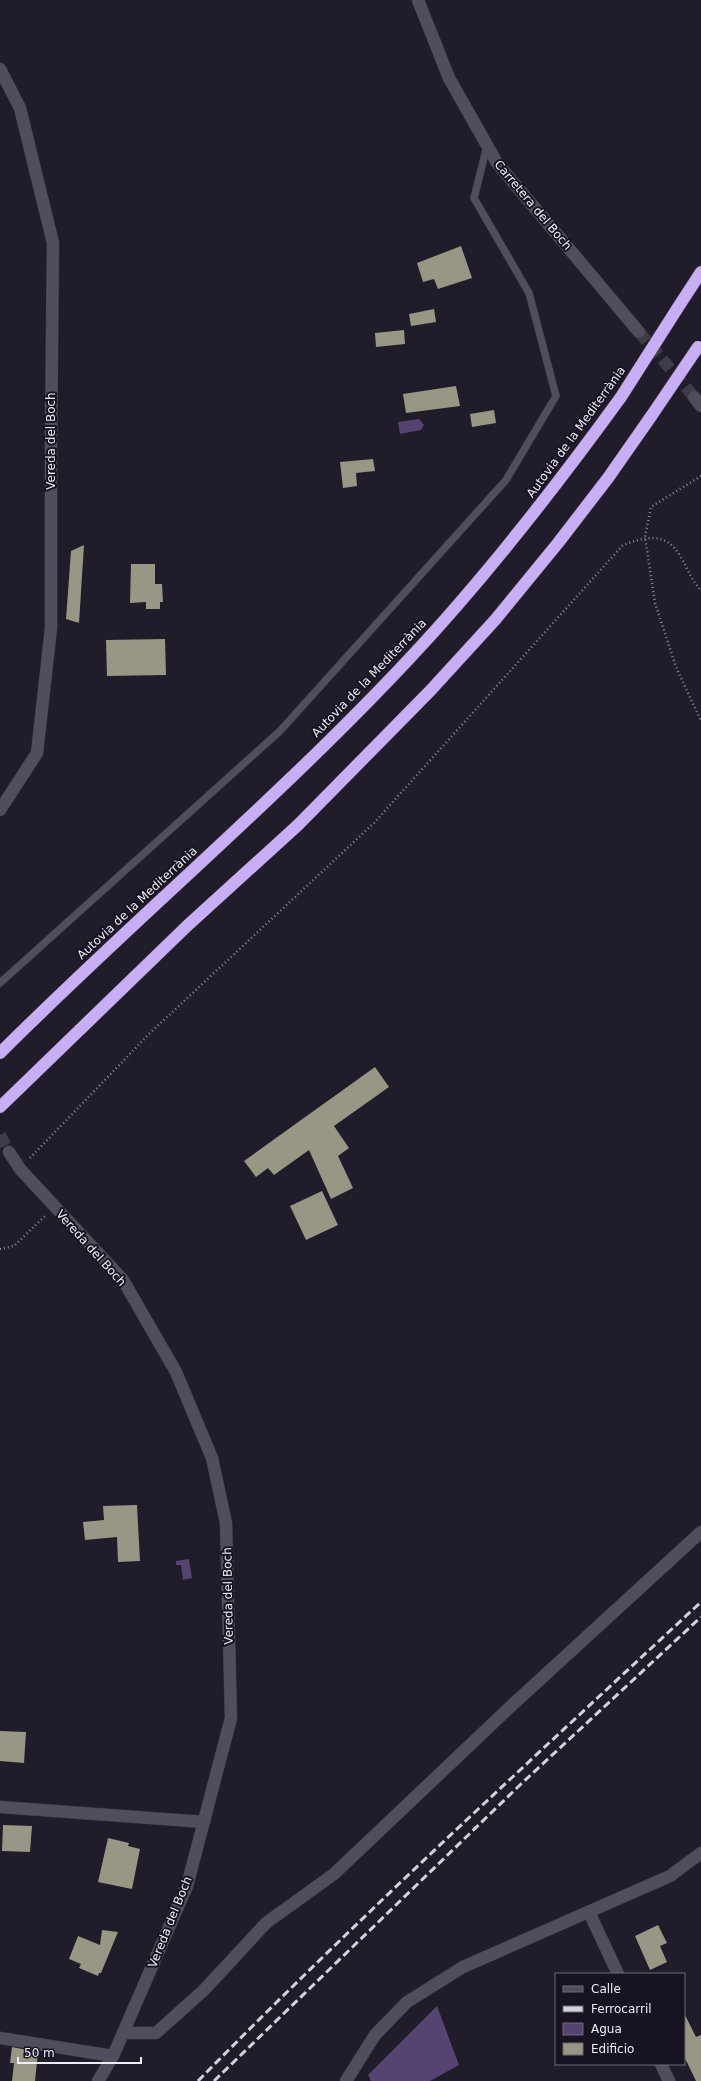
<svg xmlns="http://www.w3.org/2000/svg" width="701" height="2081" font-family="'DejaVu Sans',sans-serif">
<style>
.water{fill:#554372}
.building{fill:#989684}
.lines{fill:none;stroke-linecap:round;stroke-linejoin:round}
.street-tunnel{stroke:#403b48;stroke-width:12;stroke-dasharray:12 6;stroke-linecap:butt}
.lane-casing{stroke:#3d3944;stroke-width:8}
.street-casing{stroke:#3d3944;stroke-width:13}
.highway-casing{stroke:#3d3944;stroke-width:13}
.path{stroke:#8d8994;stroke-width:2.5;stroke-dasharray:1 3;stroke-linecap:butt}
.lane{stroke:#524d5c;stroke-width:7}
.street{stroke:#524d5c;stroke-width:12}
.highway{stroke:#c8aef4;stroke-width:12}
.rail{stroke:#d4d1da;stroke-width:3;stroke-dasharray:8 4;stroke-linecap:butt}
.highway-bridge-casing{stroke:#3d3944;stroke-width:13;stroke-linecap:butt}
.highway-bridge{stroke:#c8aef4;stroke-width:12}
.labels{text-anchor:middle;dominant-baseline:central;stroke-width:4;stroke-linejoin:round;paint-order:stroke}
.street-label{font-size:12px;fill:#efecf5;stroke:#181320}
</style>
<rect width="100%" height="100%" fill="#211c29"/>
<!-- water -->
<g class="water">
<path d="M419,419L424,425L421,430L400,434L398,422Z"/>
<path d="M189,1559L192,1578L183,1580L181,1565H176V1561Z"/>
<path d="M437,2006L459,2065L430,2081H371L368,2075Z"/>
</g>
<!-- building -->
<g class="building">
<path d="M461,246L472,278L438,289L434,279L423,282L417,263Z"/>
<path d="M434,309L436,322L411,326L409,314Z"/>
<path d="M404,330L405,344L376,347L375,333Z"/>
<path d="M456,386L460,406L406,413L403,394Z"/>
<path d="M494,410L496,423L472,427L470,414Z"/>
<path d="M373,459L375,471L356,473L357,486L343,488L340,462Z"/>
<path d="M84,545L79,623L66,619L71,551Z"/>
<path d="M131,564H155V584H162L163,602H160V609H146V602L130,603Z"/>
<path d="M165,639L166,675L107,676L106,640Z"/>
<path d="M375,1067L389,1087L334,1126L349,1148L338,1156L353,1188L331,1199L309,1150L274,1175L268,1168L256,1177L244,1161Z"/>
<path d="M322,1191L338,1225L306,1240L290,1206Z"/>
<path d="M137,1505L140,1561L118,1562L117,1537L85,1540L83,1522L104,1520L103,1506Z"/>
<path d="M0,1731L26,1732L24,1763L0,1761Z"/>
<path d="M3,1825L32,1826L30,1852L2,1851Z"/>
<path d="M108,1838L129,1843L128,1846L140,1849L132,1889L98,1882Z"/>
<path d="M658,1925L667,1943L660,1946L667,1962L650,1970L635,1936Z"/>
<path d="M102,1930L118,1932L101,1973H99L98,1976L79,1968L81,1964L69,1959L78,1936L100,1945Z"/>
<path d="M684,2013L696,2037L701,2035V2081H696L684,2056Z"/>
<path d="M12,2047L38,2052L35,2081H12L14,2063H10Z"/>
</g>
<g class="lines">
<!-- street-tunnel -->
<g class="street-tunnel">
<path d="M639,332L694,397"/>
<path d="M0,1135L9,1152"/>
</g>
<!-- lane casing -->
<g class="lane-casing">
<path id="lane" d="M0,983L280,731L506,480L556,396L529,293L474,198L487,146"/>
</g>
<!-- street casing -->
<g class="street-casing">
<g id="street">
<path d="M418,0L449,78L497,163L639,332"/>
<path d="M0,69L20,108L53,243L51,440V628L37,753L0,810"/>
<path d="M694,397L701,406"/>
<path d="M9,1152L20,1169L123,1280L176,1372L212,1458L226,1523L231,1718L187,1886L113,2056L98,2081"/>
<path d="M0,1807L204,1822"/>
<path d="M589,1912L618,1974"/>
<path d="M123,2033H156L204,1990L266,1923L334,1874L509,1708L701,1532"/>
<path d="M0,2038L113,2056"/>
<path d="M661,2064L669,2081"/>
<path d="M346,2081L375,2035L407,2002L463,1967L670,1876L701,1853"/>
</g>
</g>
<!-- highway casing -->
<g class="highway-casing">
<g id="highway">
<path d="M677,309L701,272"/>
<path d="M0,1053C134,919 280,797 409,659C486,577 555,488 621,397"/>
<path d="M0,1107L187,926L298,825L430,691L495,620L558,543L608,478L652,415"/>
</g>
</g>
<!-- path -->
<g class="path">
<path d="M701,476L651,507L645,537L655,603L676,667L701,721"/>
<path d="M30,1158L150,1033L374,823L623,545C645,537 666,531 680,556C688,568 690,579 701,590"/>
<path d="M0,1249L14,1246L45,1216"/>
</g>
<!-- lane -->
<use href="#lane" class="lane"/>
<!-- street -->
<use href="#street" class="street"/>
<!-- highway -->
<use href="#highway" class="highway"/>
<!-- rail -->
<g class="rail">
<path d="M198,2081C360,1916 532,1759 701,1602"/>
<path d="M214,2081L521,1784L701,1617"/>
</g>
<!-- highway-bridge casing -->
<g class="highway-bridge-casing">
<g id="highway-bridge">
<path d="M621,397L677,309"/>
<path d="M652,415L698,347"/>
</g>
</g>
<!-- highway-bridge -->
<use href="#highway-bridge" class="highway-bridge"/>
</g>
<g class="labels">
<!-- street labels -->
<g class="street-label">
<text transform="translate(533 205) rotate(50)">Carretera del Boch</text>
<text transform="translate(576 432) rotate(-54)">Autovia de la Mediterrània</text>
<text transform="translate(51 441) rotate(-90)">Vereda del Boch</text>
<text transform="translate(369 678) rotate(-46)">Autovia de la Mediterrània</text>
<text transform="translate(137 903) rotate(-43)">Autovia de la Mediterrània</text>
<text transform="translate(91 1248) rotate(48)">Vereda del Boch</text>
<text transform="translate(228 1596) rotate(-91)">Vereda del Boch</text>
<text transform="translate(170 1922) rotate(-68)">Vereda del Boch</text>
</g>
</g>
<!-- legend -->
<rect x="555" y="1973" width="130" height="92" fill="#181320" stroke="#6e6a75"/>
<rect x="563" y="1986" width="20" height="6" fill="#524d5c" stroke="#6e6a75"/>
<text x="591" y="1993" font-size="12" fill="#efecf5">Calle</text>
<rect x="563" y="2006" width="20" height="6" fill="#d4d1da" stroke="#6e6a75"/>
<text x="591" y="2013" font-size="12" fill="#efecf5">Ferrocarril</text>
<rect x="563" y="2023" width="20" height="12" fill="#554372" stroke="#6e6a75"/>
<text x="591" y="2033" font-size="12" fill="#efecf5">Agua</text>
<rect x="563" y="2043" width="20" height="12" fill="#989684" stroke="#6e6a75"/>
<text x="591" y="2053" font-size="12" fill="#efecf5">Edificio</text>
<!-- scale -->
<path d="M18 2057v6h123v-6" fill="none" stroke="#efecf5" stroke-width="2"/>
<text x="24" y="2057" font-size="12" fill="#efecf5" stroke="#181320" stroke-width="3" paint-order="stroke">50 m</text>
</svg>
